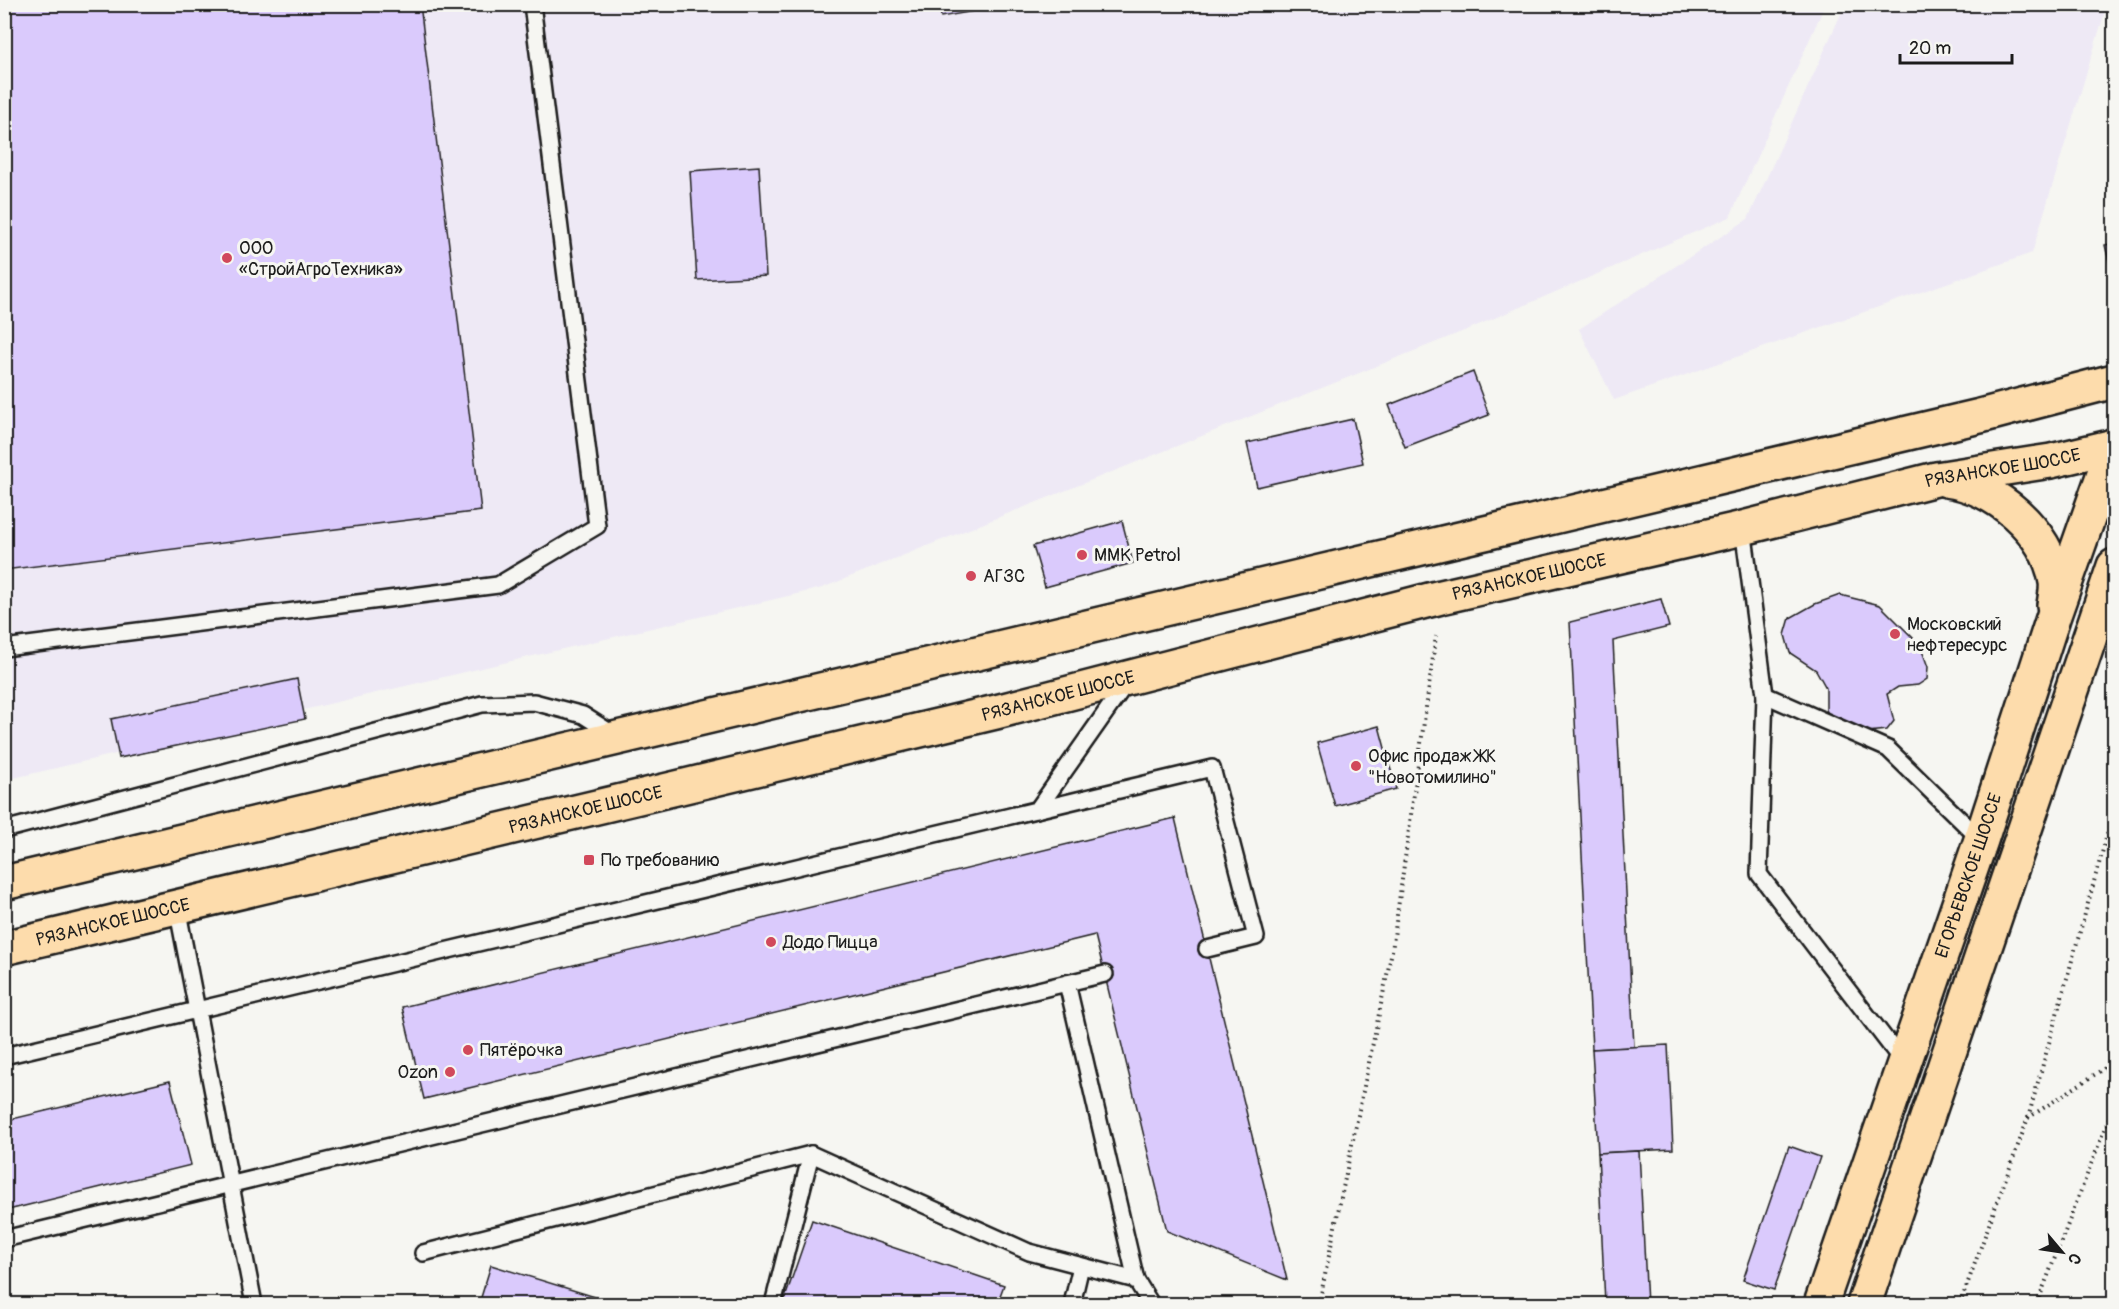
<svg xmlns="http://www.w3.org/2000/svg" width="2119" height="1309" font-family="Pangolin,sans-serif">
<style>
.built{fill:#eee9f5}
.building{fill:#dacafc;stroke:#1c1c1c;stroke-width:1.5}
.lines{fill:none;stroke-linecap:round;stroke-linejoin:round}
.lane-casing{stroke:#1c1c1c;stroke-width:20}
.primary-casing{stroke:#1c1c1c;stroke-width:38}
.path{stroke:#1c1c1c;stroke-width:4;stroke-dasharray:1.5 4.5;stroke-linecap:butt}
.lane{stroke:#f6f6f2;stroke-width:15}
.primary{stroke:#fddcac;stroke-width:33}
.poi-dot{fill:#d1495b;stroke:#f6f6f2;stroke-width:2}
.labels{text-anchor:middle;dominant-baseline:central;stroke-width:6;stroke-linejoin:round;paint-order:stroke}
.poi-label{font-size:18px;fill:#1c1c1c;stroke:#f6f6f2;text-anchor:start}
.street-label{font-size:18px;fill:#1c1c1c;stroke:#f6f6f2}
</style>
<rect width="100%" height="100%" fill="#f6f6f2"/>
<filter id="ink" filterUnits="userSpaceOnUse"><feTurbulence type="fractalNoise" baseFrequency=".0167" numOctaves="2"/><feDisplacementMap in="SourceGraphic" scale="12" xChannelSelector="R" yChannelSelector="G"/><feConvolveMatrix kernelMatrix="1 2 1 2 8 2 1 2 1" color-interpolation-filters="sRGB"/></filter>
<g filter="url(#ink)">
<!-- built -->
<g class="built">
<path d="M4,5H1825L1730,217L1469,329L822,588L5,780Z"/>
<path d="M1845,5H2107L2032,253L1614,400L1579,329L1748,219Z"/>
<path d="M2114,1272V1304H2102Z"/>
</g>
<!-- building -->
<g class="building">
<path d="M4,4H420L481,511L4,570Z"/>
<path d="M939,4H1014L941,17Z"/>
<path d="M759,166L766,276L697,280L690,171Z"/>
<path d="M2114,243V282L2105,245Z"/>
<path d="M1473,372L1489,415L1405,447L1389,405Z"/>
<path d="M1353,419L1363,463L1257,487L1247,443Z"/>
<path d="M1122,521L1133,563L1045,587L1033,546Z"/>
<path d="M1840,595L1880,605L1920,645L1928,667L1927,679L1918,685L1898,687L1887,694L1894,721L1887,730L1867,732L1834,723L1826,710V688L1816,670L1790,653L1785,635L1790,618L1815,604Z"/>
<path d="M1661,599L1669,627L1613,641L1634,1047L1592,1049L1570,622Z"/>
<path d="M297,679L305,719L119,758L111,719Z"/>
<path d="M1379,726L1396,789L1335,806L1317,743Z"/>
<path d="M1175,818L1287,1280L1167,1231L1095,935L424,1099L402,1007Z"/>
<path d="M1668,1045L1673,1149L1598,1153L1592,1049Z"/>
<path d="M170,1081L191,1165L4,1211V1121Z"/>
<path d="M1789,1146L1820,1157L1774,1290L1743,1280Z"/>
<path d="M1639,1151L1647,1304H1605L1598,1153Z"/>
<path d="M812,1220L1004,1285L997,1304H783Z"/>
<path d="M491,1265L618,1304H479Z"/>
</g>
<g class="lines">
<!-- lane casing -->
<g class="lane-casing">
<g id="lane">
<path d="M1743,528L1765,695L1759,874L1903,1062"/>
<path d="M4,648L498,585L597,526L532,4"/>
<path d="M1765,695L1888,749L1981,840"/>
<path d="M1037,810L1127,682"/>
<path d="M4,830L482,704L534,702L583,715L616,736"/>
<path d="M177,907L254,1304"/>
<path d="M1067,983L1105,974"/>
<path d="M4,1056L1212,768L1256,937L1207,949"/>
<path d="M4,1239L1067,983L1136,1280"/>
<path d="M423,1253L811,1154"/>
<path d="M773,1304L811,1154L1029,1252L1136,1280L1151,1304"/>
<path d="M1072,1304L1081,1266"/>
</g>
</g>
<!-- primary casing -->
<g class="primary-casing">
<g id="primary">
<path d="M1946,480C1995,486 2048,531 2056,582C2057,589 2055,598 2054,605"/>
<path d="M4,883L1980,416L2114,381"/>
<path id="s1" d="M4,948L996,712L1441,597L1743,528L1936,479L2051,461L2114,446"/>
<path id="s2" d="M1821,1304L1981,840L2054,615L2114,445"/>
<path d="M1864,1304L2114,566"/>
</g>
</g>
<!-- path -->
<g class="path">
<path d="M2028,1118L2114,810"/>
<path d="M1319,1304L1392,951L1436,636"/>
<path d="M1960,1304L2028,1118L2114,1062"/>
<path d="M2037,1304L2114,1105"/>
</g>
<!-- lane -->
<use href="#lane" class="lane"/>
<!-- primary -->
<use href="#primary" class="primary"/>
</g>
</g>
<!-- markers -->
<g class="poi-dot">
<circle cx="227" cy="258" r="6"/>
<circle cx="1082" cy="555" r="6"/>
<circle cx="971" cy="576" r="6"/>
<circle cx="1895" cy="634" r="6"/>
<circle cx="1356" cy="766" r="6"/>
<rect x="583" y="854" width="12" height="12" rx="3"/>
<circle cx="771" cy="942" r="6"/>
<circle cx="468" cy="1050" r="6"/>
<circle cx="450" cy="1072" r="6"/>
</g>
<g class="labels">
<!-- poi labels -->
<g class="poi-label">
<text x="239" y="248">ООО<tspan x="239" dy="21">«СтройАгроТехника»</tspan></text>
<text x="1094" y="555">MMK Petrol</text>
<text x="983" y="576">АГЗС</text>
<text x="1907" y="624">Московский<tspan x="1907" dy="21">нефтересурс</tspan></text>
<text x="1368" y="756">Офис продаж ЖК<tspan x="1368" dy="21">"Новотомилино"</tspan></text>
<text x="601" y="860">По требованию</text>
<text x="783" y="942">Додо Пицца</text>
<text x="480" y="1050">Пятёрочка</text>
<text x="438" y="1072" text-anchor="end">Ozon</text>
</g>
<!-- street labels -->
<g class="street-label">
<text stroke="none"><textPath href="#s1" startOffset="2056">РЯЗАНСКОЕ ШОССЕ</textPath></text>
<text stroke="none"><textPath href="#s1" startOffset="1570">РЯЗАНСКОЕ ШОССЕ</textPath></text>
<text stroke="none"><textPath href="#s1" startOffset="1084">РЯЗАНСКОЕ ШОССЕ</textPath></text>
<text stroke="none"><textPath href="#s1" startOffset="598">РЯЗАНСКОЕ ШОССЕ</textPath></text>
<text stroke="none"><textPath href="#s2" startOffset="453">ЕГОРЬЕВСКОЕ ШОССЕ</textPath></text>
<text stroke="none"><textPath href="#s1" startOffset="112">РЯЗАНСКОЕ ШОССЕ</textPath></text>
</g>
</g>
<!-- margin -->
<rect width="2119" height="1309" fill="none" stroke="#f6f6f2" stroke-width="24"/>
<rect x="12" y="12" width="2095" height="1285" fill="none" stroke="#1c1c1c" stroke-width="2" filter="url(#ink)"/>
<!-- north arrow -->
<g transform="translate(2062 1252) rotate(119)" stroke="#f6f6f2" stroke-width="4.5" paint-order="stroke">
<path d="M0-4.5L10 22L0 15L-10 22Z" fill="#1c1c1c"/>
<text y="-9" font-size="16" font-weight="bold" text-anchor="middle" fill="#1c1c1c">С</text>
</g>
<!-- scale -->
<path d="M1900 54v9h112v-9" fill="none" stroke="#1c1c1c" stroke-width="3"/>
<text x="1909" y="54" font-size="18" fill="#1c1c1c" stroke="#f6f6f2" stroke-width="4.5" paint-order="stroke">20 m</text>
</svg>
